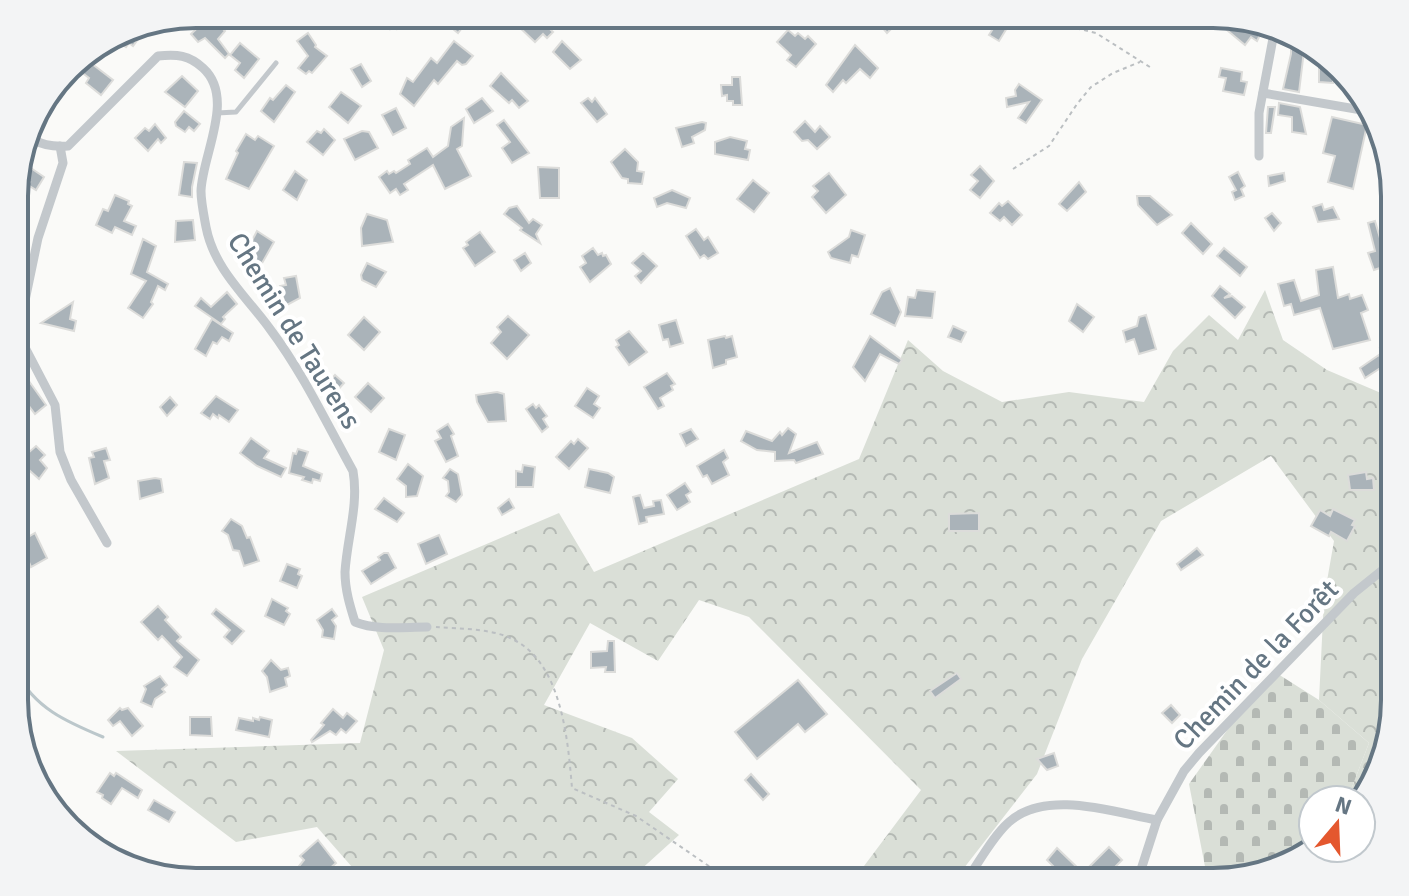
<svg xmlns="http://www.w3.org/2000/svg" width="1409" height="896" font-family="Signika,sans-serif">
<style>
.forest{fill:url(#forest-crowns)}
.cemetery{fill:url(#cemetery-stones)}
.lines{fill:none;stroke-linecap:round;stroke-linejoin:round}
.stream{stroke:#bbc7cb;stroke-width:3}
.building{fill:#aab3b9;stroke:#dcdcda;stroke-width:2}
.path{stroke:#bbbfc2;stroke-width:2;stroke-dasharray:4 4;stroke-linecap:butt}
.service{stroke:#c3c8cc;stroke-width:5}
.minor{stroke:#c3c8cc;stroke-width:9}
.labels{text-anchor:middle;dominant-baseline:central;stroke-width:8;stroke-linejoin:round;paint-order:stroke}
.street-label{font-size:28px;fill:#657683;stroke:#fff}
.rim{fill:none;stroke:#657683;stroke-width:4}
</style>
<defs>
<pattern id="forest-crowns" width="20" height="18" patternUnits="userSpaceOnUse" patternTransform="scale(2)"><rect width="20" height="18" fill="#dadfd7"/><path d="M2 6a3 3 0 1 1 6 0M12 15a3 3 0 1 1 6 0" fill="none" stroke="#b4b9b4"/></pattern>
<pattern id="cemetery-stones" width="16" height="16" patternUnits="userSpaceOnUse" patternTransform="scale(2)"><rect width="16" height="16" fill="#dadfd7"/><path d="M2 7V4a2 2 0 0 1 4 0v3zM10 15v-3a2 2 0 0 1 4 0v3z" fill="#b4b9b4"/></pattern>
</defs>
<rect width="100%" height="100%" fill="#fafaf8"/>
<!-- forest -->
<g class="forest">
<path d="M1265,290L1283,340L1327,370L1395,399V711L1361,804V800H1347L1369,743L1319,700L1324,598L1334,541L1271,456L1161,521L1082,659L1037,774L957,877L950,882H852L921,790L749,617L699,600L658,661L590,623L544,705L632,738L678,779L649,812L679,835L627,882H391L352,867L317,827L236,842L116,751L360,743L384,650L362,597L559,513L594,572L859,459L908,340L943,371L1002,402L1069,392L1144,402L1173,351L1209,315L1238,340Z"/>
<path d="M1313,835L1314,848L1304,858L1291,862L1295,853Z"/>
</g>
<!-- cemetery -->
<path class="cemetery" d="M1278,674L1319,700L1369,743L1347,800H1313V835L1295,853L1291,862L1224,882H1208L1189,784L1233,722Z"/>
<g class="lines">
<!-- stream -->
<path class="stream" d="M16,671C34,708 67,722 103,737"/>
</g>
<!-- building -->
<g class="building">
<path d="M212,14H220L228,22L222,28L225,31L218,39L229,54L225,58L205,38L198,42L191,34Z"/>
<path d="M274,14H299L279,24Z"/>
<path d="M418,14L397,29L394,24L390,29L384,20L394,14Z"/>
<path d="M525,14H534L553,32L547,38L543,34L535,42L516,24Z"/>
<path d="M885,14H906L887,33L877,21Z"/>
<path d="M989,14H1022L1004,22L1007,28L999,41L989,35L994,27Z"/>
<path d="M456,16L465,24L458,33L448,25Z"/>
<path d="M1228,19L1257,27L1262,31L1257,41L1251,37L1245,45L1222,26Z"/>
<path d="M131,27L141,35L133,46L129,43L126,47L112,37Z"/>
<path d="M788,30L795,36L798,33L805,39L808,36L816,44L796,67L787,60L791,55L777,42Z"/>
<path d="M308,33L316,45L315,47L327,56L312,73L309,71L306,74L298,68L308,56L297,41Z"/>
<path d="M1291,38L1305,42L1299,92L1283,89L1291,54Z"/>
<path d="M454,41L473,56L466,64L462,65L457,61L438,84L434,80L414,106L400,94L407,78L413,82L431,58L437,63Z"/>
<path d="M562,41L581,60L570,69L553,52Z"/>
<path d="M240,43L259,59L244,78L235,70L240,63L230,55Z"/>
<path d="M855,45L878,68L870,78L860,69L846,83L843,80L833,92L826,85Z"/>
<path d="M1319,50L1333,65V83L1319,82Z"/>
<path d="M83,57L113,80L101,95L86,83L89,78L80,71L81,68L77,65Z"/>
<path d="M361,64L371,81L362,87L351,69Z"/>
<path d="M1221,68L1242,72L1241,81L1247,82L1244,95L1223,91L1226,78L1219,77Z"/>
<path d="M501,73L528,101L519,108L512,100L509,103L490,86Z"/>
<path d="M182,76L198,91L185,107L165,92Z"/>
<path d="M732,77H740L742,105H733V101H727V95L722,96L721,85H732Z"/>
<path d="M1019,84L1042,100L1026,123L1018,118L1029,102L1007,107L1006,98L1016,96L1015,90Z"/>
<path d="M286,85L295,92L274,122L261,111L270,98L273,100Z"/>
<path d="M341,92L361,106L348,123L329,107Z"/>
<path d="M482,98L493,111L474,123L466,109Z"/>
<path d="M588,98L592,102L595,98L607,114L597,122L581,103Z"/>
<path d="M1279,103L1300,107L1306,134L1292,132V117L1278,115Z"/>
<path d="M1268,107H1275L1271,133H1266Z"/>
<path d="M396,108L406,128L393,135L382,115Z"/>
<path d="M184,111L200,124L194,131L189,127L185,132L176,126L175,122Z"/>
<path d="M1332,117L1367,125L1353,189L1328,182L1335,156L1323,153Z"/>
<path d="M464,118L462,146L457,149L471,176L445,189L433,165L404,184L408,190L400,195L396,189L390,193L379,177L387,171L389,174L394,171L396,173L410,164L408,160L427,148L433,157L448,146L451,127Z"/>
<path d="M504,120L529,153L512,163L502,148L510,142L497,125Z"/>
<path d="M805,121L815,132L820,126L830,137L817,149L808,140L802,141L794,132Z"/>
<path d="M702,122L706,123L705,130L692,137L694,143L682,147L676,128Z"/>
<path d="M155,124L166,138L161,143L158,139L148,151L135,138L145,128L149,131Z"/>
<path d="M324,129L335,140L323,155L307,142L317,131L321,133Z"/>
<path d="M362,131L369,132L378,148L355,160L344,139Z"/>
<path d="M246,134L255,140L258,136L274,146L249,189L226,179L238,153L236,151Z"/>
<path d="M730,137L747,141L745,149L750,150L748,160L715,154V142Z"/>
<path d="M625,149L638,162L637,171L644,172L642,184L628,183V179L622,178L611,162Z"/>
<path d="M19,160L44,177L36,190L28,185L30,182L16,174Z"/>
<path d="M184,162L197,163L192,187V197L179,195Z"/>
<path d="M980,166L994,181L980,198L970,190L978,181L971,175Z"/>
<path d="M538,167L559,168V198H540Z"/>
<path d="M295,171L307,180L297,200L283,190Z"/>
<path d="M1238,172L1245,186L1241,189L1244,196L1235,200L1232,192L1236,190L1229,177Z"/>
<path d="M829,173L846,195L826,213L812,197L818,191L813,186Z"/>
<path d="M1284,173L1285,181L1269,186L1268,176Z"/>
<path d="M753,180L769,193L754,212L737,199Z"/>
<path d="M1079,182L1086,192L1067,211L1059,204Z"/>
<path d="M672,190L690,198L686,208L667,203L657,207L654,198Z"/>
<path d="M115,195L129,201L128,204L132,206L124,221L136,226L132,235L115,227L112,233L96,225L103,209L108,211Z"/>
<path d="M1137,196H1150L1172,215L1157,225L1138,205Z"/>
<path d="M1008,201L1022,215L1012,225L1004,217L1000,221L990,213L999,203L1002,206Z"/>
<path d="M1322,204L1324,210L1333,207L1339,219L1318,222L1313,207Z"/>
<path d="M517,206L529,223L533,219L542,225L536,234L540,243L520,230L522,228L504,214L509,208Z"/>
<path d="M1272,213L1281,223L1274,231L1265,218Z"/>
<path d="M367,214L387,220L393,242L362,246L361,228Z"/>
<path d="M193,220L195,240L175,242L176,221Z"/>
<path d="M1375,221L1380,238L1395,235V263L1374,270L1368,253L1375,251L1368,223Z"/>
<path d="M1191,223L1212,244L1203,254L1182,233Z"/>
<path d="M696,229L704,240L708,237L718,253L708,259L704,255L700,258L686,236Z"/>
<path d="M851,230L865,235L858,257L852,255L850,263L831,258L828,252L849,237Z"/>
<path d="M257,231L274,242L261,265L244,256Z"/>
<path d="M480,232L495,252L475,266L463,248L468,245L466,242Z"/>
<path d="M143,239L156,246L147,272L168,284L165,290L158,286L151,302L153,304L143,318L128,308L146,281L131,274Z"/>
<path d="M593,248L598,255L602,253L603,256L606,255L611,264L590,282L580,267L586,263L582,256Z"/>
<path d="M1224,248L1247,267L1240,276L1217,256Z"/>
<path d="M525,253L531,263L521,271L514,260Z"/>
<path d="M643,253L657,266L641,283L635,276L641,271L632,263Z"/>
<path d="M367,263L386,272L376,287L362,280L361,275Z"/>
<path d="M1333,267L1338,298L1349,294L1350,299L1362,295L1368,310L1361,313L1370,340L1333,349L1320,308L1294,315L1291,304L1284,306L1278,284L1294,280L1301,301L1319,295L1316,270Z"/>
<path d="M296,276L300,298L285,306L280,286L286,285L284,278Z"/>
<path d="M1220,286L1230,294L1224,298L1232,296L1245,307L1235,318L1212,296Z"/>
<path d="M890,288L901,312L895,326L871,314L882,292Z"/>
<path d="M917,290L935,292L932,318L905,316L908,297L915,298Z"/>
<path d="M227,292L237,304L223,317L225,319L221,324L195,306L201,298L211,307Z"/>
<path d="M73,302L70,319L76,321L74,331L41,323Z"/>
<path d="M1077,304L1094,317L1083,332L1069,321Z"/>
<path d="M1146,315L1156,349L1139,354L1134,339L1126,342L1123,331L1137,326L1139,317Z"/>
<path d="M508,316L529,335L507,359L491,343L501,332L497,327Z"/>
<path d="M364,317L380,332L364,350L348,335Z"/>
<path d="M212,319L233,333L229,341L222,337L217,344L213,342L206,356L195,349Z"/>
<path d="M676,320L683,343L670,347L668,339L663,340L659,325Z"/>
<path d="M953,326L966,332L961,342L948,337Z"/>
<path d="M629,331L647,352L629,365L616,347L619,345L616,340Z"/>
<path d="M725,336L726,338L732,336L737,357L726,360V364L713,368L708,340Z"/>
<path d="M870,336L902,360L899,364L880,354L865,381L853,367Z"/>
<path d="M1395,338V352L1387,357L1380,348Z"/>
<path d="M1379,355L1385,365L1365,378L1360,368Z"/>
<path d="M16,363L46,405L35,414L16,389Z"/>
<path d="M667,373L675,384L671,386L673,390L660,398L664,406L658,409L644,387Z"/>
<path d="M335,375L344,383L328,401L323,388Z"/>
<path d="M368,383L384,398L371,412L355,397Z"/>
<path d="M587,388L599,396L594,404L600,408L593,418L575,406Z"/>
<path d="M497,392L504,394L506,421L488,422L477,402L476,395Z"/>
<path d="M216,396L238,410L229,422L219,415L218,418L213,414L210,419L201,413Z"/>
<path d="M170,397L177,405L167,416L160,407Z"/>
<path d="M533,404L536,408L539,405L547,416L543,419L548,427L542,432L526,409Z"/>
<path d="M448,424L454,434L451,436L458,456L446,462L435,441L441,438L437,431Z"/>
<path d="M788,428L796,434L789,453L817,442L823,454L796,463L794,460L775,461V452L757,450L741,441L746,431L772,441L780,432L782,435Z"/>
<path d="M389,429L405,435L396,460L379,452Z"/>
<path d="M691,429L698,439L686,446L680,434Z"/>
<path d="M251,438L269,451L264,458L286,468L281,477L257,466L240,453Z"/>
<path d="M578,439L588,448L569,469L556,457L571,441L574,444Z"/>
<path d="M36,446L45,455L40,460L47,468L39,479L19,461Z"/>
<path d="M106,448L110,460L104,461L109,478L95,484L89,458L94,457L92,452Z"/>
<path d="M298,449L308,452L303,466L322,474L320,481L313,479L312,483L302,480L304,477L289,473L293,453L296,454Z"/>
<path d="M724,450L728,458L723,462L729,475L712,484L707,475L703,477L697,466Z"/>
<path d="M408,464L423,476L417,496L406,497V486L397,479Z"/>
<path d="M523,465L535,467L533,487H516V471L522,472Z"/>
<path d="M450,469L458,474L462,495L456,502L446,496L449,492L448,481L443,478Z"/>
<path d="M589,469L608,473L614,477L610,493L585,487Z"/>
<path d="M1366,472L1367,479L1373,478L1374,490H1350L1348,475Z"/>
<path d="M155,478L161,479L163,492L140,499L138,481Z"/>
<path d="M685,483L691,492L686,495L690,502L677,510L667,495Z"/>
<path d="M640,495L644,508L654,506L653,501L661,500L664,514L646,517L647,522L639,524L633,497Z"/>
<path d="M384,498L404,513L397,522L375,509Z"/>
<path d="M509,499L514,508L502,515L498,508Z"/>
<path d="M1333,509L1355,520L1352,525L1355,526L1347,541L1331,532L1329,536L1311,526L1320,510L1330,516Z"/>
<path d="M16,511L28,537L35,533L47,558L31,567L16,532Z"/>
<path d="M979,513V531H949V514Z"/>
<path d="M231,519L242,526L247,538L250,537L259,561L244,566L239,551L233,550L228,535L222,531Z"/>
<path d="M439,535L447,554L426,564L418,544Z"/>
<path d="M1197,548L1203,555L1181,570L1177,564Z"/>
<path d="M384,553H388L396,568L371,584L362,571L380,560L378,557Z"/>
<path d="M287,564L300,569L298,574L302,576L297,588L280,581Z"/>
<path d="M272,599L288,608L286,611L290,614L284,625L265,616Z"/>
<path d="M158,606L168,617L165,620L181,637L177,641L199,660L187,676L174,667L182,657L162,636L158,640L141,622Z"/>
<path d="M216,609L244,631L232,644L224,637L230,630L212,614Z"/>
<path d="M332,609L337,616L332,620L336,626L334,639L322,637L323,630L317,620Z"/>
<path d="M608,641H614L615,672H605L606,667L591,668V652L607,651Z"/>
<path d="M271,660L281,670L288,668L290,676L285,678L287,686L270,692L267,677L262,671Z"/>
<path d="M957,673L961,679L935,698L930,691Z"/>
<path d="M160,676L167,685L162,689L165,692L155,699L152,707L141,702L146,689L144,686Z"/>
<path d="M798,680L827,714L805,732L798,724L757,759L735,732Z"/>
<path d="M1171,705L1180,715L1172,723L1162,713Z"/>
<path d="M120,708L122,710L128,708L143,726L132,736L120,721L113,726L108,720Z"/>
<path d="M333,709L343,718L347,713L357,721L346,733L341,729L336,735L330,731L312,742L311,740L324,725L321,723Z"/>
<path d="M190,717H211L212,736L190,735Z"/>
<path d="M260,717L272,720L269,737L236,730L239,718L253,721V718L259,720Z"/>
<path d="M1054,753L1058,766L1047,770L1037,759Z"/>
<path d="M110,773L114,776L116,773L142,790L138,798L122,788L111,804L102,798L103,795L97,792Z"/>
<path d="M751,774L769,794L763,800L745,780Z"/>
<path d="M154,800L175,812L169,822L148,810Z"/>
<path d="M318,840L336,863L314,882H299L291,876L304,860L300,856Z"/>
<path d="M1109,847L1122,860L1114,868L1117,871L1108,882H1069L1047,860L1057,848L1083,873Z"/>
<path d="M1018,868L1049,882H1012Z"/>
</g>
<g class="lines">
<!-- path -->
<g class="path">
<path d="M1039,14L1067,26L1096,33L1153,69"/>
<path d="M1013,169L1049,146L1077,104L1091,87L1113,73L1140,62"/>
<path d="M436,627C461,629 494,628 516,641C562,666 568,741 572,788L636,816L732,882"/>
</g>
<!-- service -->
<path class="service" d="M217,113L236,112L276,63"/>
<!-- minor -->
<g class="minor">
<path d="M1263,93L1373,112"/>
<path d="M27,135C39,145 52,147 68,146L158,56C177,54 189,55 203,68C236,98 202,155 201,191C201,202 204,216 206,227C214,269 246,296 270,329C303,373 327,424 353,471C359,505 347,538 345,572C345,590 350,606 355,622C378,631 403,627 427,627"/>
<path d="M60,146L63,163L38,238L18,334L55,405L60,452L71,480L107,543"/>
<path d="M1259,156V113L1274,33"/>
<path d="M965,882C979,863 992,837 1009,822C1046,789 1113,812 1157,820L1184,771L1199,753L1354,593L1395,560"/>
<path d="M1137,882L1157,820"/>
</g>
</g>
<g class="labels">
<!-- street labels -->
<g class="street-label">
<text transform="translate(294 331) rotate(58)">Chemin de Taurens</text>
<text transform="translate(1256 665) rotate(-46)">Chemin de la Forêt</text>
</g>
</g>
<!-- crop -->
<path d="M0 0H1409V896H0ZM196 28H1213A168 168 0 0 1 1381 196V700A168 168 0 0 1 1213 868H196A168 168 0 0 1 28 700V196A168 168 0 0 1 196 28Z" fill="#f3f4f5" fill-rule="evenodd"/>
<path class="rim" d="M196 28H1213A168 168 0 0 1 1381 196V700A168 168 0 0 1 1213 868H196A168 168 0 0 1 28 700V196A168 168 0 0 1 196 28Z"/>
<!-- north arrow -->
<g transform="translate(1337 824) rotate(19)"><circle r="38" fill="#ffffff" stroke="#c1c8cd" stroke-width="2"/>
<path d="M0-6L14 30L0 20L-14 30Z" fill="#e4572e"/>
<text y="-12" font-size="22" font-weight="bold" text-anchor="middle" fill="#657683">N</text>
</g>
</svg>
